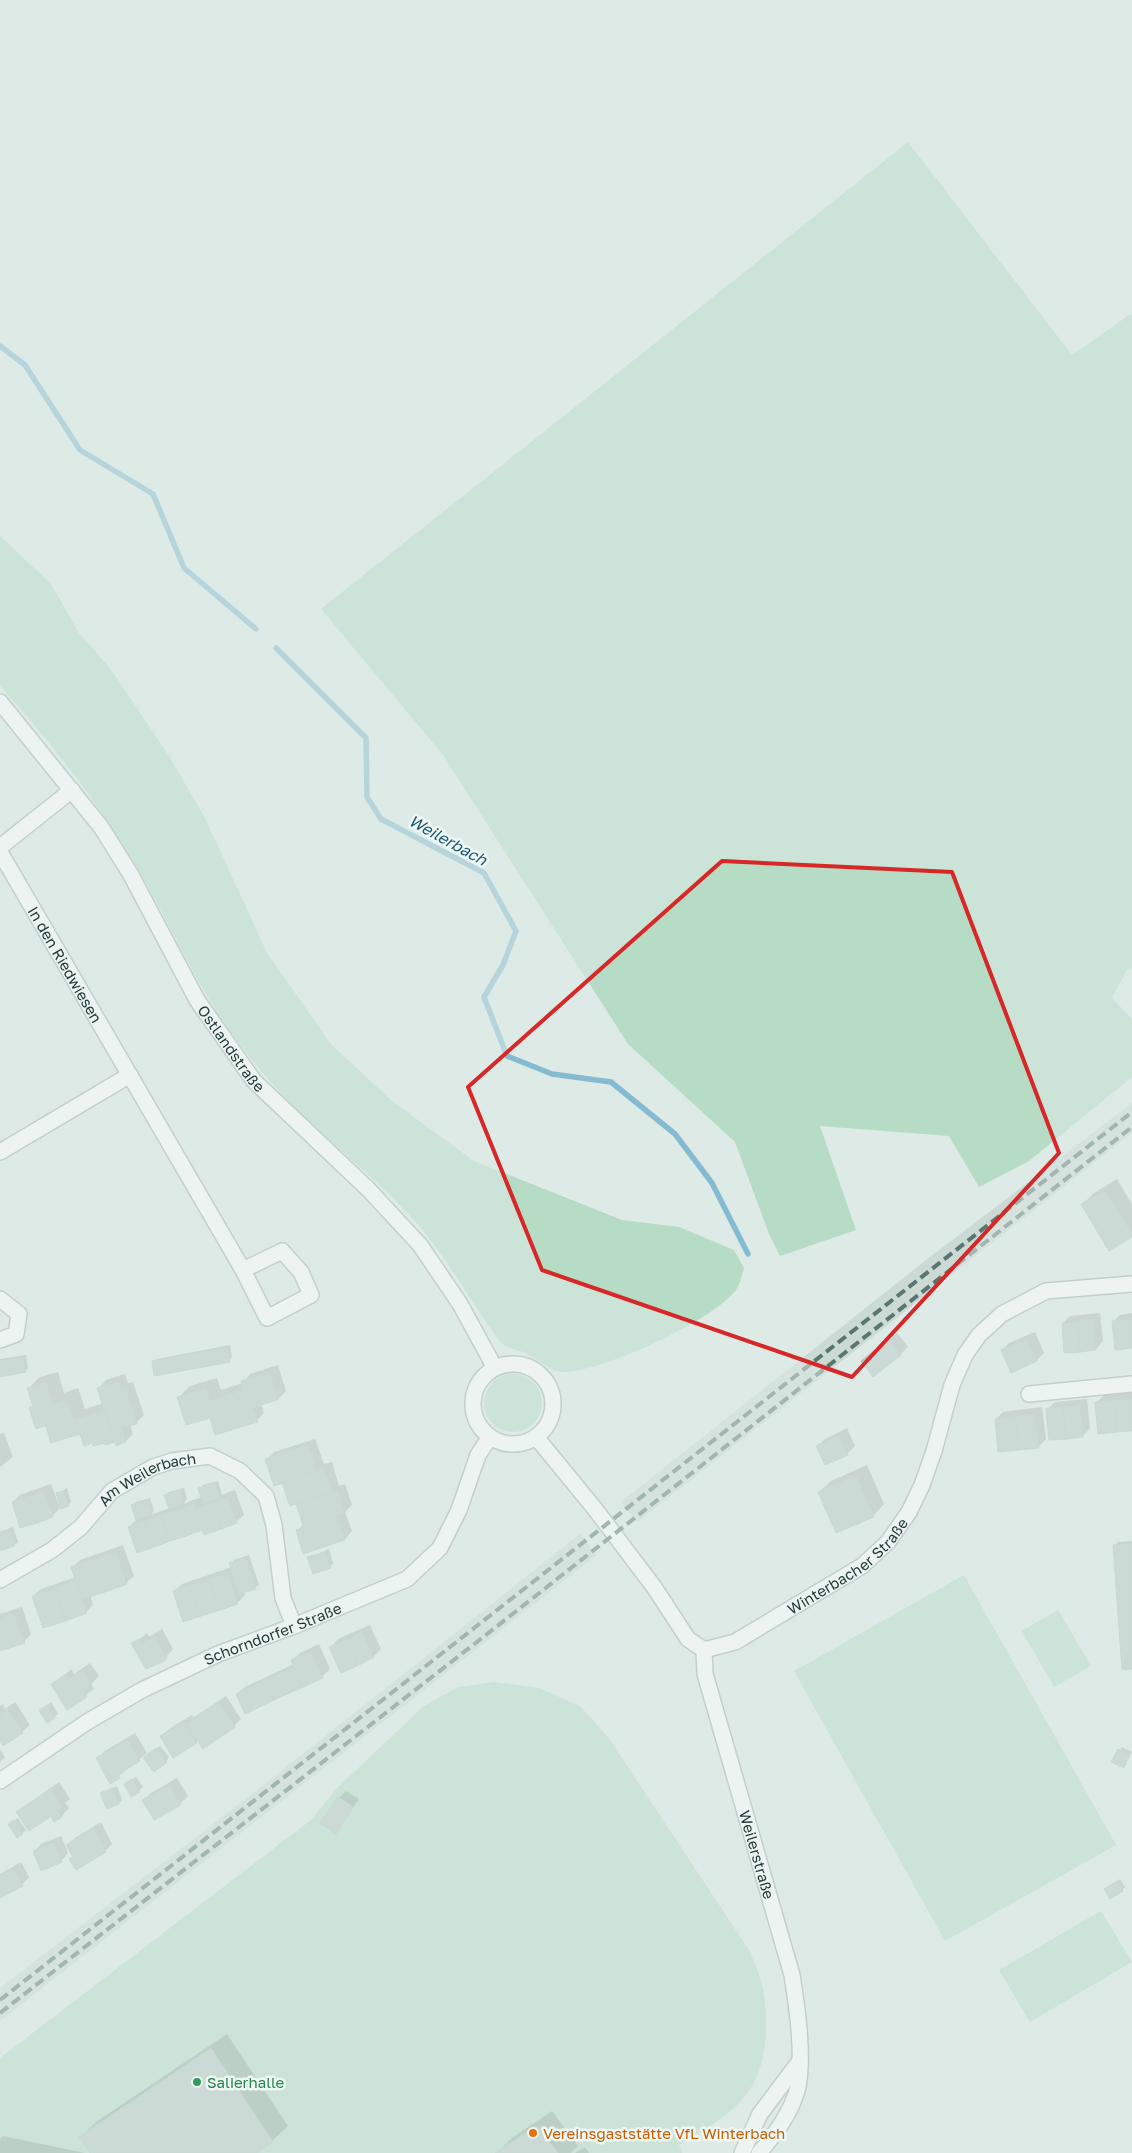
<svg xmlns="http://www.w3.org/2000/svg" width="1132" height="2153" font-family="'Golos Text',sans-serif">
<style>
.built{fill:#ccdad5}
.green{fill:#b6dcc5}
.shadow{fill:#0003}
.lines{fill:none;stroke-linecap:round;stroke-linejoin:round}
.stream{stroke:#84bbd1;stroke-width:5.5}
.building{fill:#b6c7c2;stroke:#b0c3be}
.minor-casing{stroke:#a1b1ae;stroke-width:18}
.minor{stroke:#fff;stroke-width:15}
.rail{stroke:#597671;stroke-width:4;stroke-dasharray:10 5;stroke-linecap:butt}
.marked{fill:none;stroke:#d62828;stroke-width:4;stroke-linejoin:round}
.leisure-dot{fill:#2e9e5b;stroke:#eef7f3;stroke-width:2}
.food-dot{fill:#e8710a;stroke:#eef7f3;stroke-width:2}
.labels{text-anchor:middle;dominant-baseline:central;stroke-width:5;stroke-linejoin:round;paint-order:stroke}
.street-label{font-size:15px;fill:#1f3936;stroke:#eef7f3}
.leisure-label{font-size:15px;fill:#27864d;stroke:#eef7f3;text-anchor:start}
.food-label{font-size:15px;fill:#c56008;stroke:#eef7f3;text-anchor:start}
.water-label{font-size:16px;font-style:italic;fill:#195b75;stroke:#eef7f3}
</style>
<rect width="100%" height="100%" fill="#deeae6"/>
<!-- built -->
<g class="built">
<path d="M1132,1103V1133L637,1522L621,1502L926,1260Z"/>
<path d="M580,1534L597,1555L0,2021V1988L252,1794Z"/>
</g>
<!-- green -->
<g class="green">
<path d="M908,142L1072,355L1132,313V968L1127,970L1112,998L1132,1019V1077L1029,1161L979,1187L949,1136L820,1126L856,1230L780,1256L769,1234L735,1142L628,1044L443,755L321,609Z"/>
<path d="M0,536L51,584L79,633L110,668L169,756L205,818L267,953L331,1044L392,1101L474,1161L622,1220L679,1227L734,1250L744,1268C742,1275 740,1284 736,1290C711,1322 605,1370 565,1372C551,1373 539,1360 528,1354C517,1349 511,1351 500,1342C472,1304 450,1262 419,1226C380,1180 331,1145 289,1102C271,1084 254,1062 238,1042C198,991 173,928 140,873C100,805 53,744 0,686Z"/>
<circle cx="513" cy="1403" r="29"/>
<path d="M964,1575L1116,1845L945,1941L794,1671Z"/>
<path d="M1058,1610L1091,1666L1054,1687L1022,1631Z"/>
<path d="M495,1682L540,1688L581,1707L608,1737L749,1950C754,1962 761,1976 763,1989C769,2023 768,2067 746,2095C729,2117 701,2131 679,2145L682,2153H0V2058L311,1820L336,1789L424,1706L458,1687Z"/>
<path d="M1101,1911L1132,1962L1030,2022L999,1970Z"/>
</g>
<!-- shadow -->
<g class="shadow">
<path d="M1117,1179L1132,1204V1235L1083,1204L1094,1193Z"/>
<path d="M1100,1313L1103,1341L1096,1349L1063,1323L1070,1316Z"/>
<path d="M1132,1313V1347L1113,1322L1120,1315Z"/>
<path d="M1035,1332L1044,1353L1037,1360L1011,1371L1002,1350L1009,1343Z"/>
<path d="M897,1333L908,1347L901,1354L862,1361Z"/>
<path d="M230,1345L232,1357L229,1361L153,1362L157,1359Z"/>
<path d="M26,1355L28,1368L25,1371L0,1376V1359Z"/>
<path d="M278,1365L286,1391L279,1398L261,1404L264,1413L257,1420L211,1416L178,1398L190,1386L217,1378L221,1390L243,1383L250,1374Z"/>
<path d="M58,1372L64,1393L78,1388L85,1409L104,1403L99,1388L106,1380L125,1374L128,1383L133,1382L144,1415L136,1423L130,1424L133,1434L126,1441L117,1444L116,1441H105L46,1424L31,1408L34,1405L28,1389L40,1377Z"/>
<path d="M1132,1392V1430L1097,1402L1104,1395Z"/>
<path d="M1087,1399L1090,1428L1083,1436L1047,1410L1055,1402Z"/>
<path d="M1042,1407L1046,1439L1038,1447L996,1419L1003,1412Z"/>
<path d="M847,1428L855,1446L847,1454L818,1446L825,1439Z"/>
<path d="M4,1433L13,1457L0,1467V1434Z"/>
<path d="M315,1439L324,1464L332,1462L339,1486L345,1484L352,1505L345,1512L352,1531L345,1539L304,1552L297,1531L304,1524L297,1503L267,1460L274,1452Z"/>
<path d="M867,1465L884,1504L873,1516L819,1492L831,1481Z"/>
<path d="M218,1481L222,1495L235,1490L244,1515L236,1522L203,1529L137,1551L129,1527L137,1519L133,1506L136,1502L150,1498L154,1511L150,1515L170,1508L166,1495L169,1492L184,1488L187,1499L183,1504L202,1497L199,1489L203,1485Z"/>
<path d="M51,1484L60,1508L52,1516L13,1502L20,1495Z"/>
<path d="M67,1488L71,1502L68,1505L57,1494Z"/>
<path d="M13,1527L18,1542L14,1545L0,1548V1532Z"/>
<path d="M1132,1541V1668L1115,1545L1118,1542Z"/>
<path d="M123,1545L134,1576L126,1583L90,1595L93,1605L86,1612L33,1596L41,1589L76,1577L72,1568L80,1560Z"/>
<path d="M329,1549L333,1563L330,1567L309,1558Z"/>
<path d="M249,1555L259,1585L244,1592L245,1595L237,1603L174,1592L182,1584L232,1567L231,1563L234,1560Z"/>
<path d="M22,1607L31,1634L24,1642L0,1650V1614Z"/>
<path d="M370,1625L381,1649L374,1656L342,1671L331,1647L338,1639Z"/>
<path d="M162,1629L173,1649L163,1660L133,1644L147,1633L149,1637Z"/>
<path d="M319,1644L330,1669L323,1676L246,1712L237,1694L245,1687L294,1664L292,1660L300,1653Z"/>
<path d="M90,1663L99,1676L91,1684L94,1689L68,1708L52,1684L72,1669L74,1674Z"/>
<path d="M226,1696L241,1719L234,1726L196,1742L161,1737L169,1729L192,1715L193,1718Z"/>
<path d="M15,1702L30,1725L22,1732L0,1738V1706L3,1704L5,1709Z"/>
<path d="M51,1702L58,1714L54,1717L40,1710Z"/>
<path d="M135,1733L147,1753L111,1782L97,1759L105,1751Z"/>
<path d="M160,1746L169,1757L166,1761L148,1755Z"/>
<path d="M1122,1747L1132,1752L1123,1767L1119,1750Z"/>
<path d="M0,1749L5,1757L0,1762Z"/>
<path d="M136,1777L143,1787L132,1795L125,1784Z"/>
<path d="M177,1778L188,1796L180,1804L144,1800L151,1793Z"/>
<path d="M59,1782L70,1799L65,1803L69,1808L62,1816L55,1820L51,1815L18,1812Z"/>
<path d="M117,1786L122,1800L119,1803L102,1794Z"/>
<path d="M346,1791L359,1799L335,1832L339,1798Z"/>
<path d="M18,1818L26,1830L22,1833L10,1824Z"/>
<path d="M101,1822L112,1844L105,1851L71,1859L74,1856L67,1845L75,1838Z"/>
<path d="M61,1836L68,1853L61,1861L34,1852L41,1844Z"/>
<path d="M21,1862L29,1877L22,1885L0,1897V1874Z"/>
<path d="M1120,1879L1125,1887L1122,1890L1106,1889Z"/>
<path d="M227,2034L288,2126L272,2141L255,2153H92L81,2137L96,2122Z"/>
<path d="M552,2111L578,2146L571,2153H497L512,2138Z"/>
<path d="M3,2136L85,2153H0V2139Z"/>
<path d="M585,2147L589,2153H575Z"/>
</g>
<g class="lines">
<!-- stream -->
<g class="stream">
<path d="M0,346L25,365L80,450L153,494L184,568L256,629"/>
<path d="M276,648L366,738L367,797L381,819L484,873L516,931L503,965L484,997L507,1056L552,1074L611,1082L675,1134L712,1183L748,1254"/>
</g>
</g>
<!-- building -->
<g class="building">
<path d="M1105,1190L1132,1234V1237L1109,1251L1081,1204Z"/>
<path d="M1093,1319L1096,1350L1080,1352L1077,1321Z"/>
<path d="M1132,1319V1348L1115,1350L1112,1321Z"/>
<path d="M1077,1321L1080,1352L1064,1353L1062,1323Z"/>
<path d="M889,1339L901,1355L873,1377L861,1361Z"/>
<path d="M1027,1339L1037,1361L1011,1373L1001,1350Z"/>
<path d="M227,1347L230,1362L154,1376L152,1361Z"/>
<path d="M23,1357L26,1372L0,1377V1361Z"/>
<path d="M270,1372L279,1399L253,1408L258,1422L247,1425L236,1392L244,1390L241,1381Z"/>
<path d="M118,1381L121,1390L126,1389L137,1424L122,1428L126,1442L116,1446L97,1388Z"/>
<path d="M46,1382L53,1403L67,1399L74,1420L104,1410L115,1442L105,1445V1443L93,1446L92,1443L84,1446L80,1434L51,1443L46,1426L36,1429L29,1408L33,1406L27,1388Z"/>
<path d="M206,1388L210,1401L236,1392L247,1425L215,1435L210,1418L186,1425L177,1397Z"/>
<path d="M1132,1399V1431L1117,1432L1114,1400Z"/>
<path d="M1114,1400L1117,1432L1098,1434L1095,1402Z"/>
<path d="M1080,1406L1083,1437L1066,1439L1063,1407Z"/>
<path d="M1063,1407L1066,1439L1049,1440L1046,1409Z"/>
<path d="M1035,1414L1039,1448L1019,1450L1015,1416Z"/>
<path d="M1015,1416L1019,1450L998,1452L995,1419Z"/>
<path d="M839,1435L848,1455L825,1465L816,1446Z"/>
<path d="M308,1445L317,1471L274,1486L265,1459Z"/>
<path d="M324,1469L332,1492L290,1506L282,1483Z"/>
<path d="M856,1475L874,1517L836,1533L818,1492Z"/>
<path d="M215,1483L219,1498L203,1504L198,1488Z"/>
<path d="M180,1490L184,1504L169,1509L164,1495Z"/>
<path d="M338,1490L345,1514L304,1528L296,1504Z"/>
<path d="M44,1491L53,1517L37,1523L28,1496Z"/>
<path d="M64,1491L69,1506L61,1509L56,1493Z"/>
<path d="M28,1496L37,1523L20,1528L12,1502Z"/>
<path d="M228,1497L237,1523L221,1529L212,1502Z"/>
<path d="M147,1500L152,1515L136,1520L131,1505Z"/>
<path d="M212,1502L221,1529L204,1535L195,1508Z"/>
<path d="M194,1504L202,1530L186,1536L177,1510Z"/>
<path d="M177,1510L186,1536L170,1541L161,1515Z"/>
<path d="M161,1515L170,1541L154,1547L145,1521Z"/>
<path d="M337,1516L345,1540L303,1554L296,1530Z"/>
<path d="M145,1521L154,1547L137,1553L128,1527Z"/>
<path d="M10,1530L15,1546L0,1551V1533Z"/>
<path d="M1132,1544V1669L1122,1670L1113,1545Z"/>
<path d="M116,1552L127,1584L105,1592L94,1559Z"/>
<path d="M325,1552L331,1568L313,1574L307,1557Z"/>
<path d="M246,1558L256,1589L239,1594L229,1563Z"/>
<path d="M94,1559L105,1592L82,1599L71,1567Z"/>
<path d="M227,1573L238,1604L220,1610L209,1579Z"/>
<path d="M209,1579L220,1610L201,1616L190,1585Z"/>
<path d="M76,1581L87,1613L65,1621L54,1588Z"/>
<path d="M190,1585L201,1616L183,1622L173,1591Z"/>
<path d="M54,1588L65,1621L43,1628L32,1596Z"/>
<path d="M14,1613L25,1643L0,1651V1618Z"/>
<path d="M362,1632L374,1657L359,1665L347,1639Z"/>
<path d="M154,1636L167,1657L164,1661L146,1669L131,1643L139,1639L142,1643Z"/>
<path d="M347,1639L359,1665L341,1673L329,1647Z"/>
<path d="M311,1651L323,1678L303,1687L291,1660Z"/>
<path d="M294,1667L303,1687L274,1700L265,1680Z"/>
<path d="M82,1670L92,1684L83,1690L87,1697L67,1710L51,1684L64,1676L67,1680Z"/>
<path d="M265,1680L274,1700L245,1714L236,1694Z"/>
<path d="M218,1702L235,1727L203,1749L186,1724Z"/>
<path d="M47,1705L55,1718L47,1723L39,1710Z"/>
<path d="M7,1709L23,1733L3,1746L0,1741V1714Z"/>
<path d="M184,1722L197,1743L173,1758L160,1736Z"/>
<path d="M128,1740L140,1761L118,1774L120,1778L110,1784L96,1758Z"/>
<path d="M156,1748L167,1762L154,1772L143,1758Z"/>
<path d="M1118,1749L1130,1755L1124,1768L1111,1762Z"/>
<path d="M132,1779L140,1792L131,1797L124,1784Z"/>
<path d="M170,1785L181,1805L154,1820L142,1800Z"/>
<path d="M51,1788L63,1807L58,1811L62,1817L54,1822L51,1816L47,1819L34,1800Z"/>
<path d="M113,1788L119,1804L107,1809L100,1793Z"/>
<path d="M338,1797L353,1807L336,1834L320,1823Z"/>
<path d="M34,1800L47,1819L29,1831L16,1812Z"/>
<path d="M14,1820L23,1834L17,1838L8,1824Z"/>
<path d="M94,1828L106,1852L76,1870L69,1859L73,1857L66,1845Z"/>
<path d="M54,1842L62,1862L41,1871L33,1851Z"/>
<path d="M13,1869L23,1886L0,1898V1876Z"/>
<path d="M1117,1881L1123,1891L1110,1899L1104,1889Z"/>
<path d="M211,2048L273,2142L257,2153H90L79,2137Z"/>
<path d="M536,2126L558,2153H495Z"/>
</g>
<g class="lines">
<!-- minor casing -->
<g class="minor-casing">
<g id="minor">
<path id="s1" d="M0,702L101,827L131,875L197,1000L254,1081L368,1189L420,1245L460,1304L495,1368"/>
<path d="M0,847L72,790"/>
<path id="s2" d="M0,852L243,1270L267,1318L311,1295L301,1272L282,1251L243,1270"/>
<path d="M0,1152L130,1075"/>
<path d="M0,1299L19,1314L16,1334L0,1340"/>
<circle cx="513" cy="1404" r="40"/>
<path d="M1029,1394L1132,1384"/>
<path id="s3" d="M536,1437L595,1509L654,1587L688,1639L704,1650L735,1642L862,1566L888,1542L909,1512L922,1485L934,1451L952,1385L965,1355L979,1335L1002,1314L1046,1291L1132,1284"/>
<path id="s4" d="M0,1580L52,1550L81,1527L112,1491L153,1467L172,1461L210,1456L240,1471L266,1496L274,1525L283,1598L294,1626"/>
<path id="s5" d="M704,1650L705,1674L792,1975C797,2007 804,2054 798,2087C792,2112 775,2134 759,2153"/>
<path id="s6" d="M0,1781L87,1722L142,1690L218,1654L294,1626L407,1579L440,1548L459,1510L478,1455L490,1437"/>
<path d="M742,2153L760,2114L799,2062"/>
</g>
</g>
<!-- minor -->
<use href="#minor" class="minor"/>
<!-- rail -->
<g class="rail">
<path d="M0,2000L1132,1112"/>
<path d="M0,2013L482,1638L1132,1127"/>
</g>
</g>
<!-- marked area -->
<path d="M0 0H1132V2153H0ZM722,861L952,872L1059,1153L852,1377L542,1270L468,1087Z" fill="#deeae6" fill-opacity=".55" fill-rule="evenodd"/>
<path class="marked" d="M722,861L952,872L1059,1153L852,1377L542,1270L468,1087Z"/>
<!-- markers -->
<circle class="leisure-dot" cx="197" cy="2082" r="5"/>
<circle class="food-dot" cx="533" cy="2133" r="5"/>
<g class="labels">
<!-- street labels -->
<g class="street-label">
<text stroke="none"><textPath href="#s2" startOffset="130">In den Riedwiesen</textPath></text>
<text stroke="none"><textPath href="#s1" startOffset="418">Ostlandstraße</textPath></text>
<text stroke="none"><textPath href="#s4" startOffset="182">Am Weilerbach</textPath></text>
<text stroke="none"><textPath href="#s3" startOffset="441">Winterbacher Straße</textPath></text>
<text stroke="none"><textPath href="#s6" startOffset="311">Schorndorfer Straße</textPath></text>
<text stroke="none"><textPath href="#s5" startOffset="212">Weilerstraße</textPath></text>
</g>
<!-- leisure labels -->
<g class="leisure-label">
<text x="207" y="2082">Salierhalle</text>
</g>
<!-- food labels -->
<g class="food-label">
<text x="543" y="2133">Vereinsgaststätte VfL Winterbach</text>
</g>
<!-- water labels -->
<g class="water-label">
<text transform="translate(448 840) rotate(29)">Weilerbach</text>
</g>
</g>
</svg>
